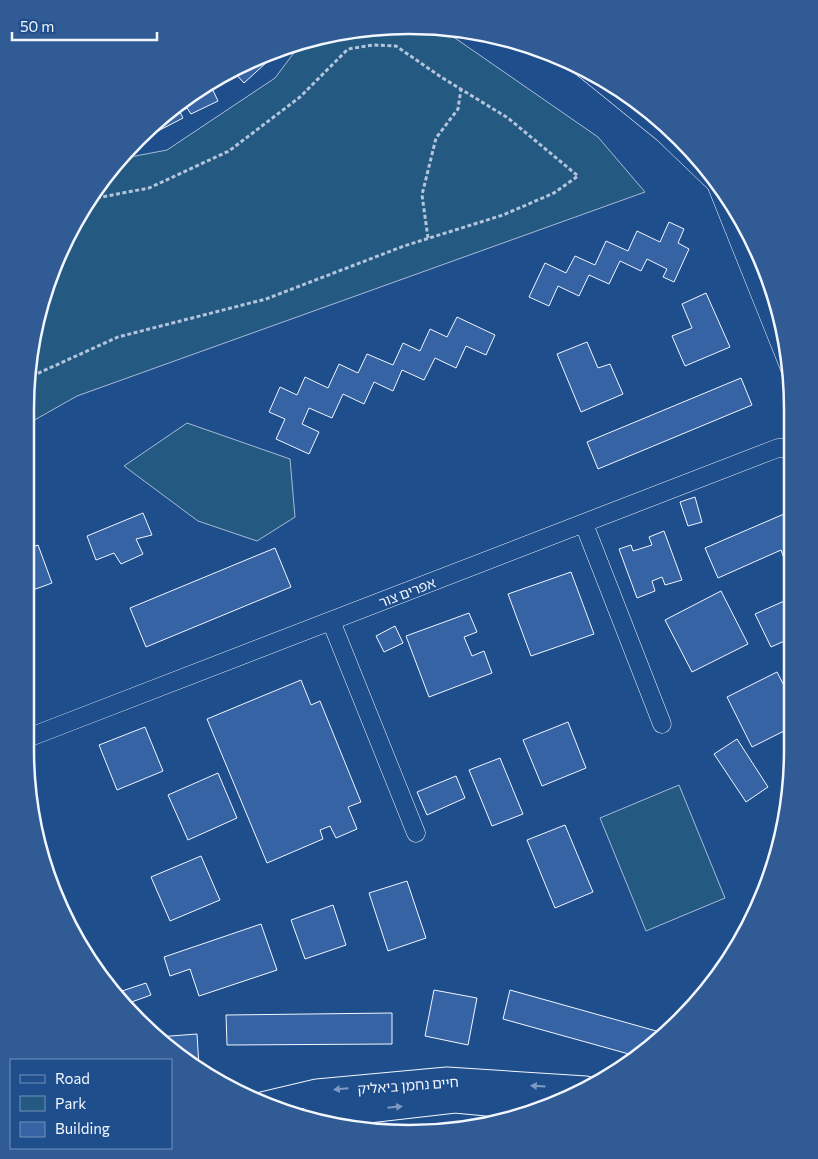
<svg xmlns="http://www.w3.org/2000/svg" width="818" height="1159" font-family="Commissioner,'Noto Sans Hebrew',sans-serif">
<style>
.green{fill:#245a82;stroke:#a8bbd7}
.building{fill:#3563a3;stroke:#f2f6ff}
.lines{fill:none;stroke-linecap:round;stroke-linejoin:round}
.street-casing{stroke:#f2f6ff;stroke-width:19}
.secondary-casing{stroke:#f2f6ff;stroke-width:27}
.path{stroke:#b3c4dc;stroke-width:3;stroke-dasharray:4 2.5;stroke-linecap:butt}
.street{stroke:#1f4e8c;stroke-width:18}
.secondary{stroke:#1f4e8c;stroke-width:25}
.oneway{fill:#7e9ac0}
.labels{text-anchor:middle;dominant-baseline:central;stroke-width:4;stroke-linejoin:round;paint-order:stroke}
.street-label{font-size:14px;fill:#f2f6ff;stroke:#1f4e8c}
.rim{fill:none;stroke:#f2f6ff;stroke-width:2.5}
</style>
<rect width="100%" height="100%" fill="#1f4e8c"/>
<!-- green -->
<g class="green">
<path d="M434,26L439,27L598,137L645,192L77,396L31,422L32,334L77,217L125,158L167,150L275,78L302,42L359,28Z"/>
<path d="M187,423L290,459L295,517L257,541L198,521L124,466Z"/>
<path d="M679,785L725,898L646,931L600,818Z"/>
</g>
<!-- building -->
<g class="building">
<path d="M261,56L267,62L244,83L232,70Z"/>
<path d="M209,82L218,101L191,114L187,108L180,112L183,118L156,132L152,125L156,120Z"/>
<path d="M669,222L684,229L678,243L689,249L674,282L663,277L667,269L647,259L641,271L620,261L609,284L589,275L579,296L558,286L549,306L529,297L545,263L566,273L575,256L595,265L606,241L628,251L637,231L660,242Z"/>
<path d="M706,293L730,347L685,366L672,336L692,328L682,304Z"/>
<path d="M457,317L495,335L486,355L466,346L456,368L435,358L424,380L402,370L393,391L374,382L364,404L343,394L332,418L309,408L302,424L319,432L309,454L276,439L285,419L269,412L280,387L297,395L305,377L328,388L339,364L358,373L367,354L393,365L403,343L420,351L430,329L447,337Z"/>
<path d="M587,342L598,368L610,364L623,394L581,412L557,354Z"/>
<path d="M741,378L752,405L598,469L587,442Z"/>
<path d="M695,497L702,522L688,526L680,502Z"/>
<path d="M791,511V558L785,561L781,550L718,578L705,548Z"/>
<path d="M143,513L152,535L136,539L143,554L121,564L114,553L96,560L87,536Z"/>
<path d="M664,531L682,580L665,585L662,577L652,581L655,591L637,598L619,549L631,545L633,551L652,545L649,537Z"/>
<path d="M38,545L52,583L33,590L28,578L29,548Z"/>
<path d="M275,548L291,587L146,647L130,608Z"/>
<path d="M571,572L594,634L531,656L508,594Z"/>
<path d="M721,591L748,644L692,672L665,620Z"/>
<path d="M791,598V638L771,647L755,614Z"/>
<path d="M469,613L477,632L464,637L472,656L484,651L492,673L429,697L406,636Z"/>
<path d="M395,626L403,643L384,652L376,636Z"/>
<path d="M777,672L792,701V727L752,747L727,697Z"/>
<path d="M301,680L311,705L320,701L361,802L348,807L357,829L336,838L330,826L320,830L323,839L267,863L207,719Z"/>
<path d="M568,722L586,768L542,786L523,740Z"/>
<path d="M145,727L163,771L117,790L99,745Z"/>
<path d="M737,739L768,787L746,802L714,754Z"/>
<path d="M500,758L523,814L492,826L469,770Z"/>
<path d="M218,773L237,818L188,840L168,795Z"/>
<path d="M456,776L465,798L427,815L417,792Z"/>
<path d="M565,825L593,892L555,908L527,840Z"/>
<path d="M201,856L220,900L170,921L151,877Z"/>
<path d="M407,881L426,938L388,951L369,893Z"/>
<path d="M333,905L346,945L305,959L291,920Z"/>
<path d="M261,924L277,970L199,996L190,969L170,976L164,957Z"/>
<path d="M146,983L151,995L126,1004L122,991Z"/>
<path d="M434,990L477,998L468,1045L425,1036Z"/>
<path d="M510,990L667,1034L636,1056L503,1019Z"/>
<path d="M392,1013V1044L227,1045L226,1015Z"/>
<path d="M197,1034L199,1066L157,1039V1037Z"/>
</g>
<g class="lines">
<!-- street casing -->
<g class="street-casing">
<g id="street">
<path d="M578,64L663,133L716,184L790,369"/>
<path d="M584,524L662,724"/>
<path d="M331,621L416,833"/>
<path d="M25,739L778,448H790"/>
</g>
</g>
<!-- secondary casing -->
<g class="secondary-casing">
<g id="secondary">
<path d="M262,1105L317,1092L447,1080L586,1089"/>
<path d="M312,1118L333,1114L455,1100L539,1108"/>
</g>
</g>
<!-- path -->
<g class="path">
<path d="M428,238L422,195L436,138L458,109L461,89"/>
<path d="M32,376L118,337L266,299L404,246L503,215L554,193L578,176L508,118L441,77L396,46L373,45L348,49L300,97L229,151L149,188L91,199"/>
</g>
<!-- street -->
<use href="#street" class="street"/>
<!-- secondary -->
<use href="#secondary" class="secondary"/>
</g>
<!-- one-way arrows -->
<defs><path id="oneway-solid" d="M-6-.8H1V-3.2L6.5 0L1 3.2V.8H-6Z" transform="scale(1.25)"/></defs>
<g class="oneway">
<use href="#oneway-solid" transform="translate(538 1086) rotate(-176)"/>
<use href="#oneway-solid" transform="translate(341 1089) rotate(175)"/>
<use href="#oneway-solid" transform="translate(395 1107) rotate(-6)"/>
</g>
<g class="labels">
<!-- street labels -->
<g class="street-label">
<text transform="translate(407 592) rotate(-21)">אפרים צור</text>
<text transform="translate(408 1085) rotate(-4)">חיים נחמן ביאליק</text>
</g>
</g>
<!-- crop -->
<path d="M0 0H818V1159H0ZM409 34H409A375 375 0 0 1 784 409V750A375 375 0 0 1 409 1125H409A375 375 0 0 1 34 750V409A375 375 0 0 1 409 34Z" fill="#305b95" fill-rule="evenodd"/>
<path class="rim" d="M409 34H409A375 375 0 0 1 784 409V750A375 375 0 0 1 409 1125H409A375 375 0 0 1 34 750V409A375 375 0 0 1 409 34Z"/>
<!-- legend -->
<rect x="10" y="1059" width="162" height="90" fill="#1f4e8c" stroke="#7391ba"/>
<rect x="20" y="1075" width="25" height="8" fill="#1f4e8c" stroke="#7391ba"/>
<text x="55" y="1084" font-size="15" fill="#f2f6ff">Road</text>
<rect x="20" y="1096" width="25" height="15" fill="#245a82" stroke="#7391ba"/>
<text x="55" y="1109" font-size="15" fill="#f2f6ff">Park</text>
<rect x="20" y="1122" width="25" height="15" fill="#3563a3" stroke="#7391ba"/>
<text x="55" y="1134" font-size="15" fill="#f2f6ff">Building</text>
<!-- scale -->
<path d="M12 32v8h145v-8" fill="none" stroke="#f2f6ff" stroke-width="2.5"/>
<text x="20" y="32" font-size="15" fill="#f2f6ff" stroke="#1f4e8c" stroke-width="4" paint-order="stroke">50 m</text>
</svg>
